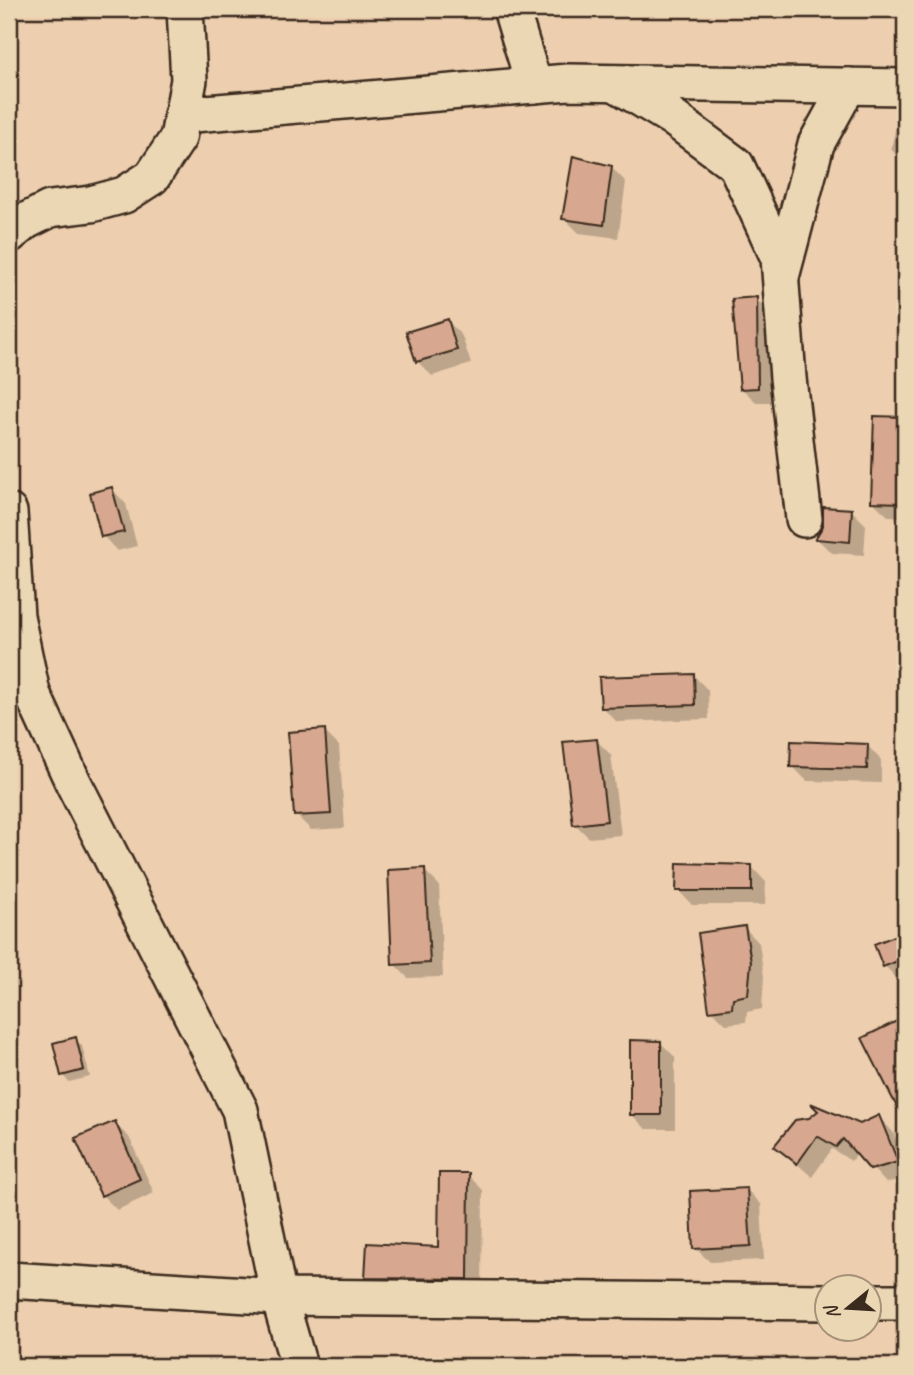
<svg xmlns="http://www.w3.org/2000/svg" width="914" height="1375" font-family="Caveat,sans-serif">
<style>
.shadow{fill:#0003}
.building{fill:#d7a88f;stroke:#3b2a1e;stroke-width:2}
.lines{fill:none;stroke-linecap:round;stroke-linejoin:round}
.minor-casing{stroke:#3b2a1e;stroke-width:40}
.minor{stroke:#ecd7b5;stroke-width:35}
</style>
<rect width="100%" height="100%" fill="#edcfaf"/>
<filter id="ink" filterUnits="userSpaceOnUse"><feTurbulence type="fractalNoise" baseFrequency=".0143" numOctaves="2"/><feDisplacementMap in="SourceGraphic" scale="14" xChannelSelector="R" yChannelSelector="G"/><feConvolveMatrix kernelMatrix="1 2 1 2 8 2 1 2 1" color-interpolation-filters="sRGB"/></filter>
<g filter="url(#ink)">
<!-- shadow -->
<g class="shadow">
<path d="M900,109L905,110V164L891,149Z"/>
<path d="M611,167L626,182L618,238L579,233L564,218Z"/>
<path d="M756,299L770,313L772,402H756L741,388Z"/>
<path d="M448,321L462,336L471,364L432,376L417,361Z"/>
<path d="M904,418L905,517L888,516L873,502Z"/>
<path d="M112,489L126,504L137,546L117,551L103,536Z"/>
<path d="M852,511L866,525L864,555L832,553L817,539Z"/>
<path d="M694,676L708,690L709,719L617,722L602,707Z"/>
<path d="M324,731L339,746L345,828L311,830L296,815Z"/>
<path d="M597,741L611,755L621,835L589,838L575,824Z"/>
<path d="M867,745L881,760V783L807,781L792,766Z"/>
<path d="M9,808L16,819L9,824Z"/>
<path d="M752,867L766,882L765,905H692L678,890Z"/>
<path d="M424,870L439,885L443,977L408,978L394,964Z"/>
<path d="M745,928L759,943L764,977L762,1009L747,1012L746,1022L726,1024L711,1010Z"/>
<path d="M905,933V978L899,981L885,966L877,945Z"/>
<path d="M905,1018V1119L865,1038Z"/>
<path d="M75,1039L82,1046L90,1077L69,1082L62,1075Z"/>
<path d="M661,1043L675,1057V1129H646L631,1114Z"/>
<path d="M879,1117L893,1132L905,1162V1178L886,1183L858,1153L851,1161L832,1149L812,1177L777,1146L860,1126Z"/>
<path d="M114,1123L129,1137L154,1193L117,1210L102,1195Z"/>
<path d="M468,1175L483,1190L482,1292L382,1291L367,1277L440,1249Z"/>
<path d="M747,1190L761,1204L764,1260L710,1262L695,1248Z"/>
</g>
<!-- building -->
<g class="building">
<path d="M573,156L612,166L604,225L562,219Z"/>
<path d="M757,297L758,388L740,389L732,299Z"/>
<path d="M448,319L457,350L416,362L406,332Z"/>
<path d="M874,416L905,417L902,503L871,502Z"/>
<path d="M112,487L124,532L101,537L90,493Z"/>
<path d="M823,507L852,509L850,542L815,539L823,526Z"/>
<path d="M694,674L695,705L601,708L599,677Z"/>
<path d="M325,729L331,814L294,816L288,732Z"/>
<path d="M597,739L607,821L573,825L563,742Z"/>
<path d="M791,741L868,744L867,769L790,767Z"/>
<path d="M677,863L752,865V891H676Z"/>
<path d="M425,868L430,963L392,965L388,870Z"/>
<path d="M745,926L751,962L748,995L733,998L732,1008L709,1011L698,933Z"/>
<path d="M905,932V958L883,967L874,944Z"/>
<path d="M905,1017V1123L862,1038Z"/>
<path d="M76,1037L84,1070L61,1076L53,1043Z"/>
<path d="M630,1040L661,1041V1115H630Z"/>
<path d="M810,1103L860,1124L879,1115L898,1162L870,1170L843,1139L836,1147L817,1136L797,1164L774,1146L795,1120L809,1118L818,1111Z"/>
<path d="M115,1121L140,1179L101,1196L75,1138Z"/>
<path d="M439,1173H469L468,1279L365,1278L367,1243L438,1247Z"/>
<path d="M747,1188L751,1246L693,1249L690,1191Z"/>
</g>
<g class="lines">
<!-- minor casing -->
<g class="minor-casing">
<g id="minor">
<path d="M511,9L534,85"/>
<path d="M615,83L673,118L736,165L779,258L788,378L804,519"/>
<path d="M182,115L568,82L905,87"/>
<path d="M9,235L26,221L50,209L91,204L124,195L152,177L178,138L189,80L185,9"/>
<path d="M781,277L816,144L848,86"/>
<path d="M9,512L16,616L32,693L74,784L240,1110L279,1297L299,1366"/>
<path d="M9,1280L279,1297L827,1302"/>
<path d="M869,1302H905"/>
</g>
</g>
<!-- minor -->
<use href="#minor" class="minor"/>
</g>
</g>
<!-- margin -->
<rect width="914" height="1375" fill="none" stroke="#ecd7b5" stroke-width="35"/>
<rect x="18" y="18" width="879" height="1340" fill="none" stroke="#3b2a1e" stroke-width="2.5" filter="url(#ink)"/>
<!-- north arrow -->
<g transform="translate(848 1308) rotate(252)"><circle r="33" fill="#ecd7b5" stroke="#a59279" stroke-width="2"/>
<path d="M0-5L12 26L0 18L-12 26Z" fill="#3b2a1e"/>
<text y="-10" font-size="19" font-weight="bold" text-anchor="middle" fill="#3b2a1e">N</text>
</g>
</svg>
